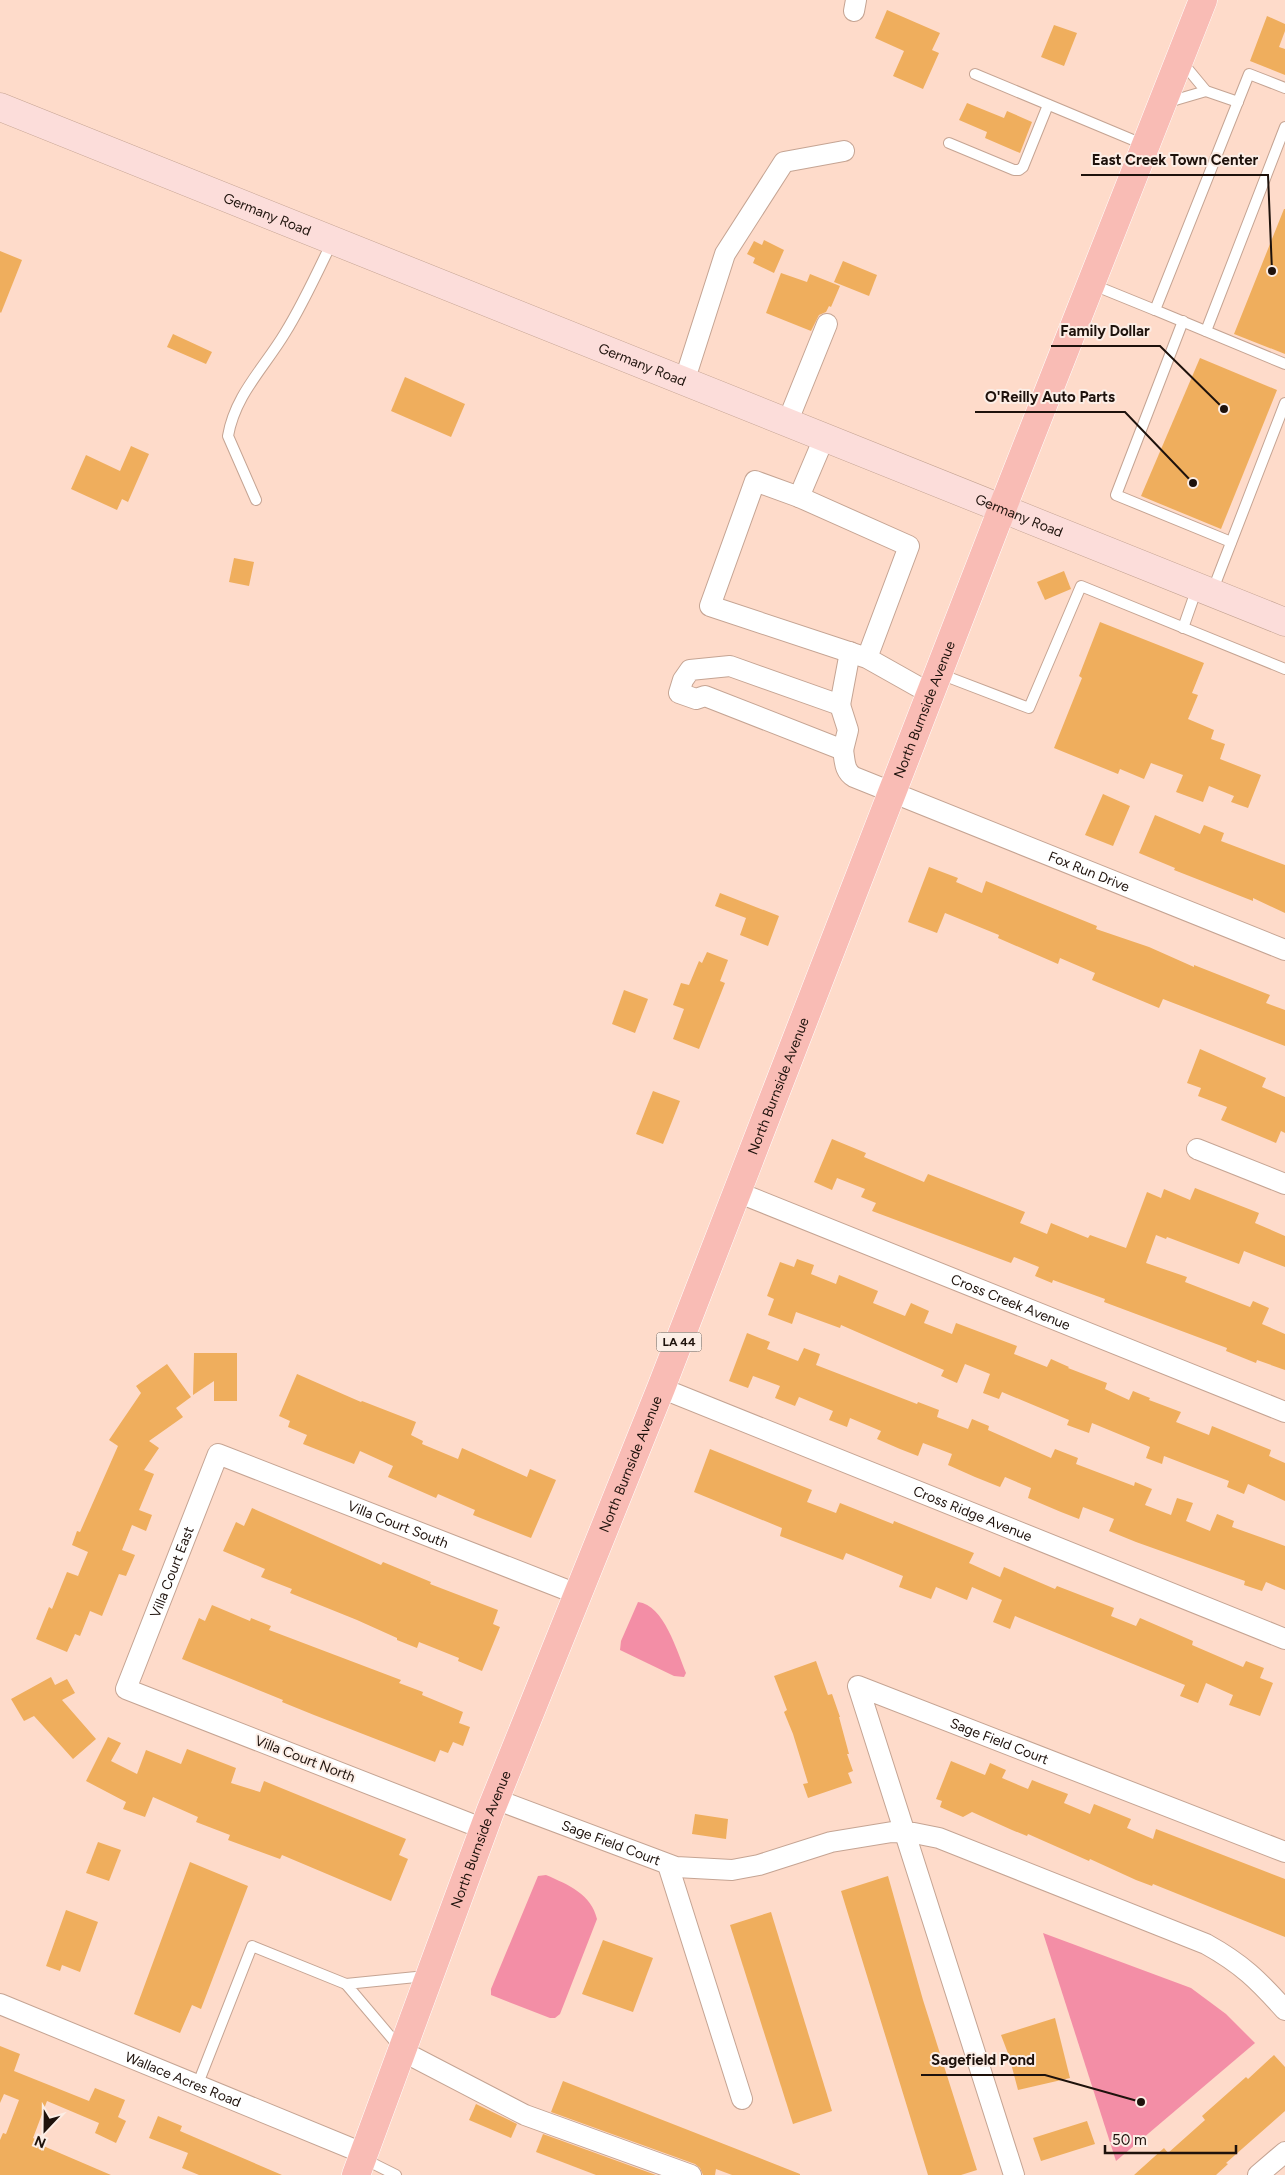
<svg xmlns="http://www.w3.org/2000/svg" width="1285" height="2175" font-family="Figtree,sans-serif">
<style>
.water{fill:#f38ea6}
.building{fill:#efae5d}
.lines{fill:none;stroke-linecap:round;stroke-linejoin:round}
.service-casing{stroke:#c5a493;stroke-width:12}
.minor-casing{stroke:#c5a493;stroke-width:22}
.secondary-casing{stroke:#c5a493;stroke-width:29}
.primary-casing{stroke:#fff;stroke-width:29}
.service{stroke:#fff;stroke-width:10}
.minor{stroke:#fff;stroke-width:20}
.secondary{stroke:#fcddda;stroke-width:28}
.primary{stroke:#f9bcb5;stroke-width:28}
.labels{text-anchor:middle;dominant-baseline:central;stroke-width:4;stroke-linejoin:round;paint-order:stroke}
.shield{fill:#fceee6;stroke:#61544d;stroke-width:1}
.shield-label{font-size:12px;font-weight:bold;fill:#1e120c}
.street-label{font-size:14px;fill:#1e120c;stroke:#fceee6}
.leader{fill:none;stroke:#1e120c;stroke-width:2}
.callout-dot{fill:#1e120c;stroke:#fceee6;stroke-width:2}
.callout-label{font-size:15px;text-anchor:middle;font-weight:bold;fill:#1e120c;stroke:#fceee6;stroke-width:4;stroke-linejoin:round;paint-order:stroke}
</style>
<rect width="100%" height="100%" fill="#fedbca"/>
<!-- water -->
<g class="water">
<path d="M638,1602C664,1605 677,1651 686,1673L684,1677L674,1676L620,1650L621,1641Z"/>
<path d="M546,1875C569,1885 591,1894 597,1919L560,2014L555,2018H550L491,1995V1989L538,1876Z"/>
<path d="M1043,1933L1191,1988L1226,2014L1255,2043L1116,2161Z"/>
</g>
<!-- building -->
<g class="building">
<path d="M887,10L940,33L932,50L939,53L923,89L893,76L904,51L875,38Z"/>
<path d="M1267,16L1285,24V31L1279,47L1285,49V75L1250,61Z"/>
<path d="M1054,25L1077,33L1064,66L1041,57Z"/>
<path d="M967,103L1004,118L1007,111L1032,122L1020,153L985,138L987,132L959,120Z"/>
<path d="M1284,209H1285V354L1234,334Z"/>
<path d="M764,240L784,250L774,273L753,263L755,258L747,254L754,241L762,245Z"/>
<path d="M0,251L22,260L1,313L0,312Z"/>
<path d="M843,261L877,275L869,296L834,282Z"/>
<path d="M781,273L807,282L810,274L840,286L831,307L829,306L826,312L819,315L811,331L766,313Z"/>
<path d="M173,334L212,352L206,364L167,347Z"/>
<path d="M1200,358L1277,390L1221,529L1141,496Z"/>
<path d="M405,377L465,404L451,437L391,411Z"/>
<path d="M131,446L149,454L128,502L122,499L117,510L71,489L86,455L120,471Z"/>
<path d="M234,558L254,562L249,586L229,582Z"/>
<path d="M1064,571L1071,589L1045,600L1037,582Z"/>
<path d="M1100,622L1204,663L1192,693L1198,695L1188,719L1214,730L1211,739L1225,744L1220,759L1261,775L1248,808L1231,802L1234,796L1209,786L1203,802L1176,792L1183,775L1151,763L1144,779L1120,769L1118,774L1054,748L1082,678L1079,676Z"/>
<path d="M1103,794L1130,806L1113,846L1085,835Z"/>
<path d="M1155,815L1200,834L1204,825L1224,833L1221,841L1285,865V913L1253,898V901L1174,870L1175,868L1139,853Z"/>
<path d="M929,867L958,878L956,882L982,893L986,881L1097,926L1096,929L1149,947L1194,967V965L1270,995L1266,1003L1285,1010V1046L1163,999L1159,1008L1092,980L1095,973L1060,958L1058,964L998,938L999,935L945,913L937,933L908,922Z"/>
<path d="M720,893L779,916L768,946L740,935L746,918L715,906Z"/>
<path d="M707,952L728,960L720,981L725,983L699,1049L673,1039L684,1009L673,1005L681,983L689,985L699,961L702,963Z"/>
<path d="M624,990L648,999L635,1033L612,1024Z"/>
<path d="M1200,1049L1266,1078L1262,1087L1285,1097V1133L1281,1131L1276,1143L1221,1120L1227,1107L1198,1096L1201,1088L1187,1083Z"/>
<path d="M653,1091L680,1101L663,1144L636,1134Z"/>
<path d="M832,1139L866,1153L864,1157L924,1182L928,1174L1025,1212L1020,1223L1047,1234L1051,1223L1088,1238L1090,1235L1126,1248L1147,1192L1161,1198L1164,1189L1190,1200L1195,1188L1259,1213L1255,1223L1285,1236V1267L1244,1251L1239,1264L1167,1237L1166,1239L1156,1235L1146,1263L1187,1277L1185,1282L1250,1307L1253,1301L1269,1308L1262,1324L1285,1334V1370L1257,1360L1256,1363L1226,1351L1227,1348L1104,1302L1105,1299L1053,1280L1052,1283L1035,1276L1039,1267L1014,1257L1011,1263L872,1211L876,1203L861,1197L865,1189L837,1178L832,1190L814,1182Z"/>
<path d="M797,1259L814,1265L811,1274L836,1284L839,1275L878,1291L873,1303L905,1316L911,1303L929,1311L924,1323L952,1334L956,1323L1017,1346L1014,1354L1047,1367L1051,1359L1069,1367L1068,1368L1107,1383L1105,1389L1129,1400L1133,1391L1150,1398L1149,1400L1181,1412L1176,1422L1209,1435L1212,1426L1271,1450L1269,1456L1285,1463V1501L1248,1484L1244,1494L1227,1487L1229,1481L1164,1456L1162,1464L1146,1458L1150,1447L1092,1423L1089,1433L1067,1425L1069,1420L1002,1392L999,1399L983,1393L990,1374L965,1364L957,1383L941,1376L944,1370L841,1325L840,1328L796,1312L792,1324L768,1315L774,1299L767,1296L780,1262L794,1267Z"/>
<path d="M747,1333L770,1342L767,1349L798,1361L804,1348L820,1354L816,1365L917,1404L918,1402L939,1410L937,1417L968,1429L972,1419L989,1426L988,1430L1051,1458L1055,1449L1078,1458L1076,1464L1134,1486L1135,1482L1152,1489L1145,1505L1171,1515L1177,1498L1193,1503L1186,1521L1210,1531L1217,1514L1234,1521L1232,1527L1285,1546V1590L1266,1582L1262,1591L1244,1585L1245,1581L1136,1542L1109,1531L1114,1519L1083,1507L1079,1519L1061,1512L1028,1498L1031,1488L1005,1477L1000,1487L975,1477L948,1465L952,1454L923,1443L918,1456L900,1449L877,1439L881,1431L850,1418L847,1427L829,1420L833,1411L799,1397L795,1406L775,1398L780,1386L753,1376L748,1388L729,1381Z"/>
<path d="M194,1353H237V1401H214V1381L193,1395Z"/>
<path d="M167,1364L191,1397L176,1408L183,1417L149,1441L159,1448L144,1470L154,1474L139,1510L152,1515L146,1531L132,1525L122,1550L135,1555L126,1576L119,1574L102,1616L90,1611L80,1636L75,1634L67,1652L36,1639L49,1607L52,1609L67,1572L78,1576L88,1552L72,1545L77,1531L80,1532L118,1446L109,1440L141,1393L136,1386Z"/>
<path d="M297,1374L361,1402L362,1401L416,1422L411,1435L423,1441L422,1444L458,1459L462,1448L527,1477L530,1469L556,1480L531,1538L473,1515L475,1510L438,1494L436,1498L388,1477L393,1466L360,1451L354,1464L303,1444L307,1435L288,1427L290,1421L279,1416Z"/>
<path d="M710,1449L812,1490L807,1502L836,1513L840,1503L893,1524L894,1521L974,1553L969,1563L1000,1577L1004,1567L1055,1589L1057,1586L1114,1608L1111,1616L1136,1626L1140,1618L1193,1641L1192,1645L1243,1667L1246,1661L1264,1668L1260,1678L1273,1683L1260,1716L1229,1705L1233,1695L1206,1683L1198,1703L1180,1696L1185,1685L1015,1616L1010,1629L993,1622L1002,1600L972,1587L967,1600L936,1587L931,1599L899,1587L903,1576L846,1553L843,1560L780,1536L782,1528L694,1492Z"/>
<path d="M252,1508L381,1565L383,1562L431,1582L430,1584L498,1610L493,1624L500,1627L482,1671L458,1661L459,1658L419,1642L417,1648L397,1640V1638L357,1620L290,1593L292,1589L261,1577L265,1569L223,1551L236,1522L244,1526Z"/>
<path d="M212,1605L250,1621L251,1618L271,1626L269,1630L401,1680L399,1683L423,1692L422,1695L463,1712L459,1723L470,1727L463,1746L453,1742L448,1753L440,1750L435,1762L314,1715L282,1702L283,1700L182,1659L199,1618L205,1621Z"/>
<path d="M816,1661L828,1695L832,1694L840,1717H839L849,1754H847L853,1771L848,1773L852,1783L808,1798L803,1784L808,1783L793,1734L784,1712L787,1710L774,1676Z"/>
<path d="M51,1677L55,1685L67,1679L75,1693L62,1700L96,1739L73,1759L34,1716L24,1721L11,1699Z"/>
<path d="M108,1737L121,1743L111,1761L137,1774L146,1750L181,1764L187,1749L236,1768L231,1783L260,1792L264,1781L406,1839L399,1855L408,1859L391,1901L282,1855L280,1859L228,1840L230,1835L196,1822L198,1817L153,1797L145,1817L123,1809L126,1802L86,1781Z"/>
<path d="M951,1761L985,1775L990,1763L1006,1770L1002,1778L1028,1789L1032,1780L1047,1786L1068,1794L1064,1803L1090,1814L1094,1804L1131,1819L1127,1828L1153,1839L1156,1829L1285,1879V1937L1153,1884L1152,1886L1136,1880L1090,1859L1089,1861L1028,1834L1027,1836L1012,1830L972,1812L963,1817L940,1807L942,1801L936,1799Z"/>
<path d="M695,1814L728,1819L726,1839L692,1834Z"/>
<path d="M98,1842L121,1850L109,1881L86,1873Z"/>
<path d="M190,1862L248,1886L201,2009L192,2005L180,2033L134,2014Z"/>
<path d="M888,1876L923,2000L977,2170L961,2175H928L841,1891Z"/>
<path d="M66,1910L98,1922L80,1972L62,1965L60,1971L46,1966Z"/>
<path d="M771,1912L832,2111L793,2124L730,1925Z"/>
<path d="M603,1940L653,1958L633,2012L582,1994Z"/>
<path d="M1055,2018L1070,2078L1018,2090L1009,2056L1001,2035Z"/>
<path d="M0,2046L20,2054L14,2071L89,2101L95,2088L125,2100L118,2117L126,2121L116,2143L95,2133L99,2123L47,2101L33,2138L42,2142L41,2145L111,2175H0V2140L3,2133L6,2134L19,2100L4,2094L0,2103Z"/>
<path d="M1274,2055L1285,2067V2111L1226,2163L1228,2164L1216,2175H1134L1164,2148L1168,2153L1205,2120L1202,2116L1246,2077L1248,2079Z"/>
<path d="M563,2081L800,2174V2175H732L716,2169L715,2175H703L700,2168L695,2164L551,2112Z"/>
<path d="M476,2104L517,2124L511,2138L469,2120Z"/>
<path d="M158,2116L182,2126L180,2131L282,2175H199L182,2168L188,2153L149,2138Z"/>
<path d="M1087,2121L1095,2144L1041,2161L1033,2138Z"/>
<path d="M543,2134L656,2175H596L536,2152Z"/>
</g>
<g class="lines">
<!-- service casing -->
<g class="service-casing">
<g id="service">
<path d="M1182,62L1206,91L1238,102"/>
<path d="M975,74L1145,145"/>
<path d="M1285,88L1249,74L1155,310L1285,364"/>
<path d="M1165,103L1206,91"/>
<path d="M949,143L1014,170H1019L1023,167L1048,105"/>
<path d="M1091,284L1155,310"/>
<path d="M1183,321L1116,495L1231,542"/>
<path d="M1206,331L1285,127"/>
<path d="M256,500L228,436C235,395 264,368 285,333C303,304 317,273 332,242"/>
<path d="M1212,592L1285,403"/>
<path d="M1183,628L1197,588"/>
<path d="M940,674L1029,708L1081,586L1285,669"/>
<path d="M401,2049L346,1984L426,1976"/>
<path d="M197,2086L252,1946L346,1984"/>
<path d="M365,2154L374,2164L396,2175"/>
</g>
</g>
<!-- minor casing -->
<g class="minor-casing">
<g id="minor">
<path d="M854,11L856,0"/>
<path d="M684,382L725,254L784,162L844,151"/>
<path d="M787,423L827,324"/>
<path d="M799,497L824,438"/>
<path id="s1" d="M850,652L840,705L730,666L690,670L683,680L679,693L696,699L705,696L843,750C845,761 844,771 854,777L1285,950"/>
<path d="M867,658L909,546L799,497L755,481L710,606L867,658L931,694"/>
<path d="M840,705L848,730L843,750"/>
<path d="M1197,1149L1285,1184"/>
<path id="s2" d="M737,1192L1285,1412"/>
<path id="s3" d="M661,1388L1285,1639"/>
<path id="s4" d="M495,1799L676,1867L732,1870L759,1865L831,1842L892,1832L914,1833L939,1838L1206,1944C1242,1964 1258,1980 1285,2010"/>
<path id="s5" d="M484,1829L126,1689L218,1454L577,1594"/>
<path d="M668,1865L742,2099"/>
<path id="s6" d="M0,2004L365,2154"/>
<path d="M402,2051L525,2115L691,2175"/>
<path id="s7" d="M1014,2175L858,1686L1285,1852"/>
<path d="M1258,2175L1285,2152"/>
</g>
</g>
<!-- secondary casing -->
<g class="secondary-casing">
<g id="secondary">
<path id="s8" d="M0,107L1285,622"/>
</g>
</g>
<!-- primary casing -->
<g class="primary-casing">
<g id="primary">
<path id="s9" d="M356,2175L490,1812L661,1388L1002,509L1203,0"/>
</g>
</g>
<!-- service -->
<use href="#service" class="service"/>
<!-- minor -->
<use href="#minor" class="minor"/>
<!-- secondary -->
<use href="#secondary" class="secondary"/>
<!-- primary -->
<use href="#primary" class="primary"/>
</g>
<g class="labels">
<!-- shield labels -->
<rect class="shield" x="656.5" y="1332.5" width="45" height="19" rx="4"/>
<g class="shield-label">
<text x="679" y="1342">LA 44</text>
</g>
<!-- street labels -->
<g class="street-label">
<text stroke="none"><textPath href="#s8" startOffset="288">Germany Road</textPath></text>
<text stroke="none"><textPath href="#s8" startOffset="692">Germany Road</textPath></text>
<text stroke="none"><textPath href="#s8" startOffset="1098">Germany Road</textPath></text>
<text stroke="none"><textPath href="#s9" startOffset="1572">North Burnside Avenue</textPath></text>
<text stroke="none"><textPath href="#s1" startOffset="696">Fox Run Drive</textPath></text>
<text stroke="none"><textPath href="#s9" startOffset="1168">North Burnside Avenue</textPath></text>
<text stroke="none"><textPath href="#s2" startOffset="295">Cross Creek Avenue</textPath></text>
<text stroke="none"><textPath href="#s9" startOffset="762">North Burnside Avenue</textPath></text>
<text stroke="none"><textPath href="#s3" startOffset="336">Cross Ridge Avenue</textPath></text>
<text stroke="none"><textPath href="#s5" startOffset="830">Villa Court South</textPath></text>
<text stroke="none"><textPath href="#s5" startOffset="510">Villa Court East</textPath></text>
<text stroke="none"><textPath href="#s7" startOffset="665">Sage Field Court</textPath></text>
<text transform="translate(305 1759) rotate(21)">Villa Court North</text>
<text stroke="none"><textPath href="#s9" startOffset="358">North Burnside Avenue</textPath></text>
<text stroke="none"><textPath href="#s4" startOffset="124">Sage Field Court</textPath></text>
<text stroke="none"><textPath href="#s6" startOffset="198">Wallace Acres Road</textPath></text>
</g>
</g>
<!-- callouts -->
<path class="leader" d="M1272 271L1268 175H1081M1224 409L1160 346H1051M1193 483L1125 412H975M1141 2102L1045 2075H921"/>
<g class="callout-dot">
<circle cx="1272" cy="271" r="5"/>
<circle cx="1224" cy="409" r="5"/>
<circle cx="1193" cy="483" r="5"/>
<circle cx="1141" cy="2102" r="5"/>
</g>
<g class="callout-label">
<text x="1175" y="165">East Creek Town Center</text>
<text x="1105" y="336">Family Dollar</text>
<text x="1050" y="402">O'Reilly Auto Parts</text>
<text x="983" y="2065">Sagefield Pond</text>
</g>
<!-- north arrow -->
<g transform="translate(45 2130) rotate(202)" stroke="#fceee6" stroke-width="4" paint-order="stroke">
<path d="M0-4L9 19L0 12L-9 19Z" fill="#1e120c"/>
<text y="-8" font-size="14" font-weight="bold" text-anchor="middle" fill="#1e120c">N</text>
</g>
<!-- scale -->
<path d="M1105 2145v8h131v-8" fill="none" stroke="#1e120c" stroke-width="2.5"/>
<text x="1112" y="2145" font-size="15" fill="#1e120c" stroke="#fceee6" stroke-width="4" paint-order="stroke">50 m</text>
</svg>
